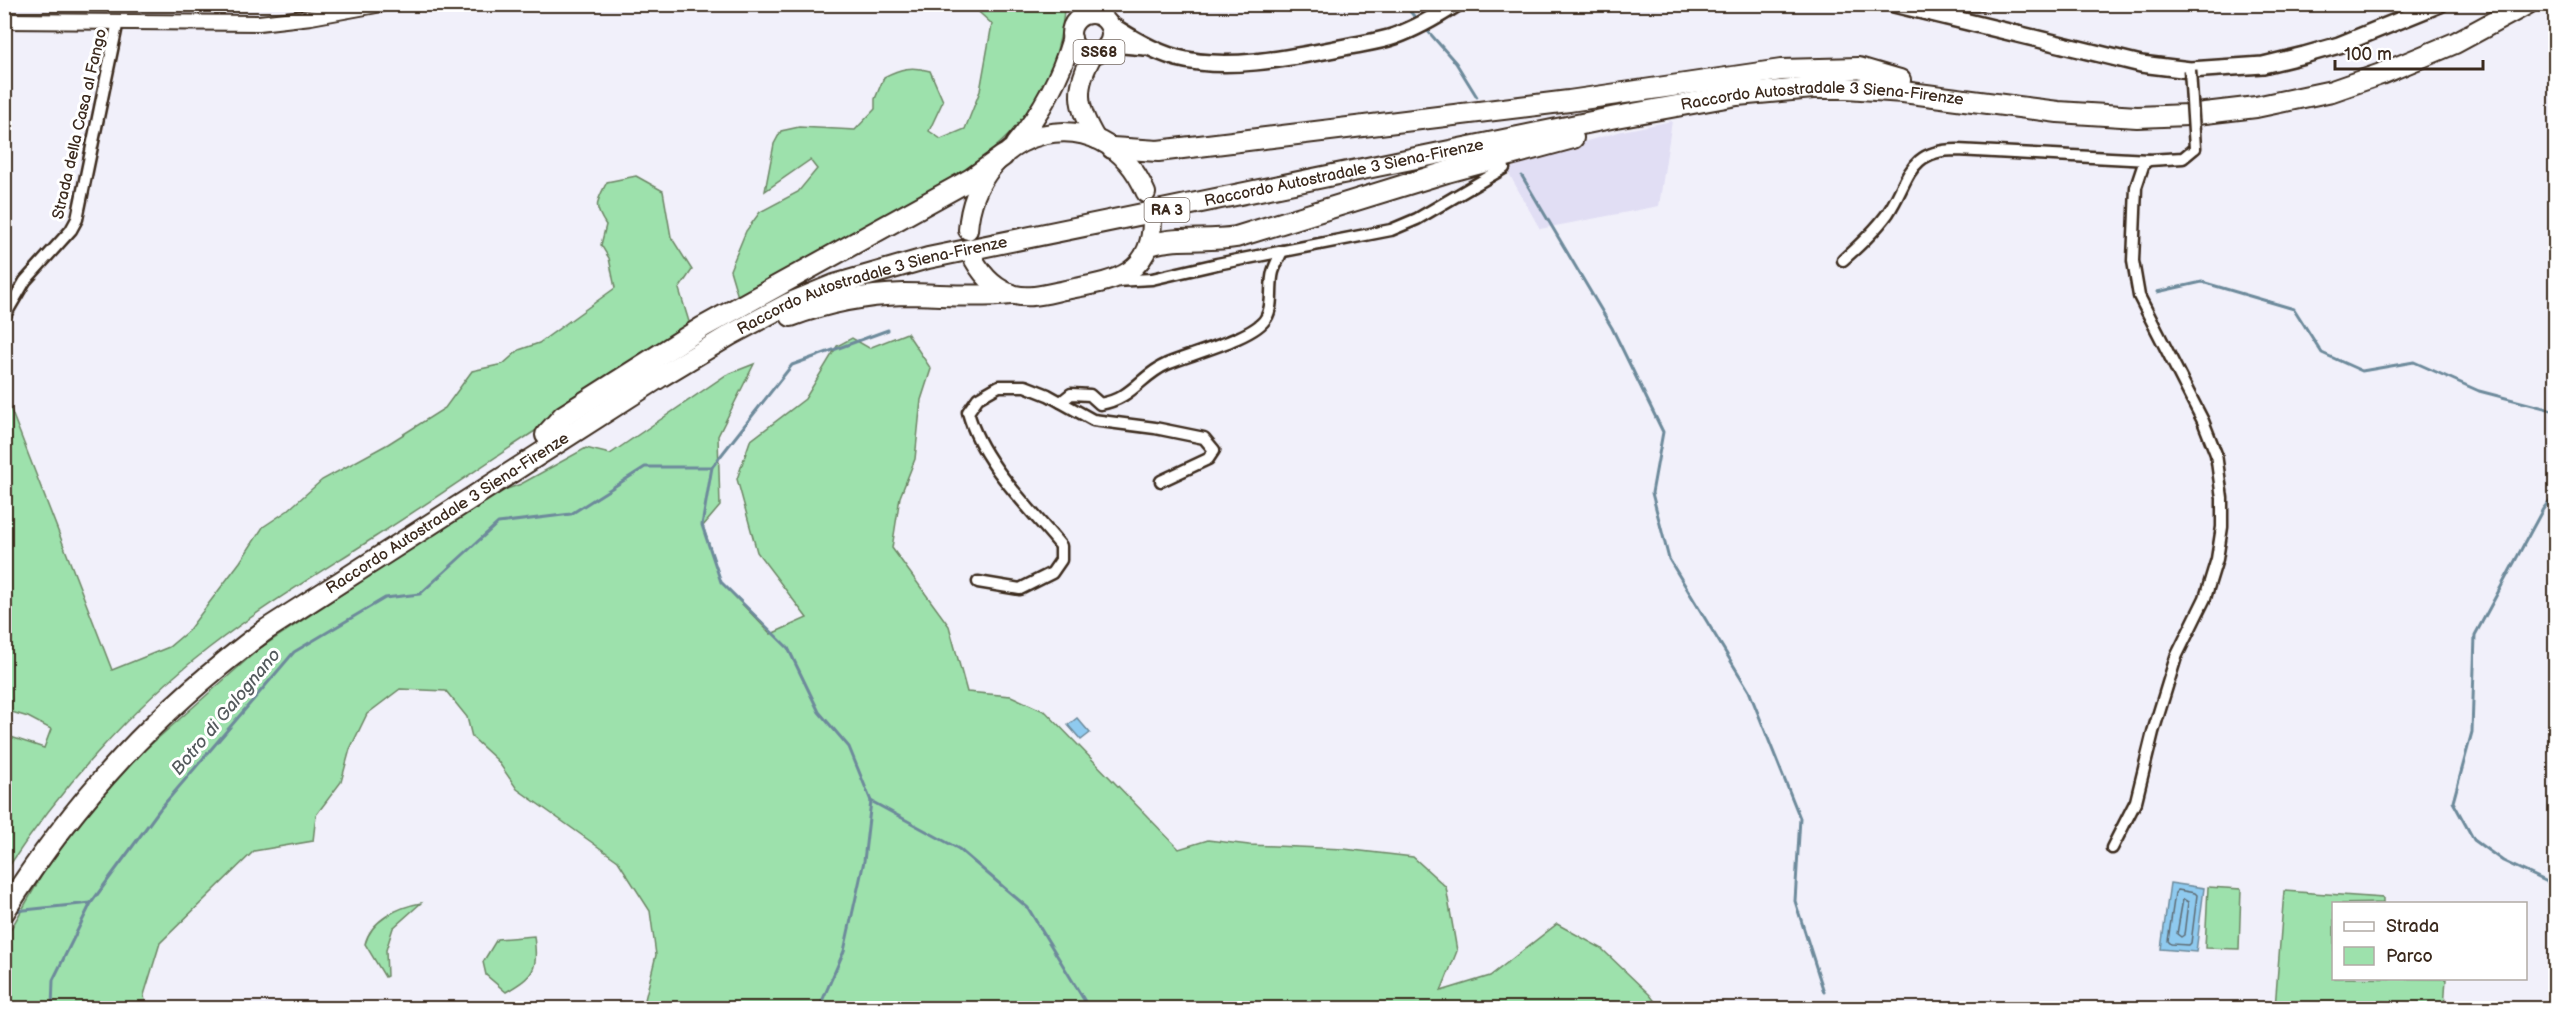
<svg xmlns="http://www.w3.org/2000/svg" width="2560" height="1013" font-family="'Balsamiq Sans',sans-serif">
<style>
.built{fill:#e1def4}
.green{fill:#9de1ac;stroke:#6c8665;stroke-width:1.5}
.water{fill:#8fcaef;stroke:#6d8a9b;stroke-width:1.5}
.lines{fill:none;stroke-linecap:round;stroke-linejoin:round}
.shore{stroke:#5d6a72;stroke-width:1.5}
.stream{stroke:#6d8a9b;stroke-width:3}
.minor-casing{stroke:#3b2a1e;stroke-width:15}
.tertiary-casing{stroke:#3b2a1e;stroke-width:18}
.secondary-casing{stroke:#3b2a1e;stroke-width:20}
.primary-casing{stroke:#3b2a1e;stroke-width:22}
.motorway-casing{stroke:#3b2a1e;stroke-width:24}
.minor{stroke:#fff;stroke-width:10}
.tertiary{stroke:#fff;stroke-width:14}
.secondary{stroke:#fff;stroke-width:15}
.primary{stroke:#fff;stroke-width:18}
.motorway{stroke:#fff;stroke-width:20}
.minor-bridge-casing{stroke:#3b2a1e;stroke-width:15;stroke-linecap:butt}
.minor-bridge{stroke:#fff;stroke-width:10}
.labels{text-anchor:middle;dominant-baseline:central;stroke-width:6;stroke-linejoin:round;paint-order:stroke}
.shield{fill:#fff;stroke:#766a62;stroke-width:1.5}
.shield-label{font-size:15px;font-weight:bold;fill:#3b2a1e}
.street-label{font-size:16px;fill:#3b2a1e;stroke:#fff}
.water-label{font-size:18px;font-style:italic;fill:#545a5d;stroke:#fff}
</style>
<rect width="100%" height="100%" fill="#f1f0fa"/>
<filter id="ink" filterUnits="userSpaceOnUse"><feTurbulence type="fractalNoise" baseFrequency=".0167" numOctaves="2"/><feDisplacementMap in="SourceGraphic" scale="12" xChannelSelector="R" yChannelSelector="G"/><feConvolveMatrix kernelMatrix="1 2 1 2 8 2 1 2 1" color-interpolation-filters="sRGB"/></filter>
<g filter="url(#ink)">
<!-- built -->
<path class="built" d="M1672,121L1659,206L1540,229L1507,170L1545,153L1622,131Z"/>
<!-- green -->
<g class="green">
<path d="M971,5H1064C1064,32 1051,79 1036,103C1021,126 997,145 978,164L738,297L730,270L746,231L760,212L798,192L817,169L810,160L765,191L774,144L781,131L799,127L855,130L875,109V99L884,77C901,68 912,66 930,71L943,101L929,131L941,139L965,129L980,91L992,24Z"/>
<path d="M636,176L663,191L671,237L692,270L679,289L690,325L560,408L538,429C483,465 430,502 375,537C319,573 262,607 209,648C130,709 60,789 5,872V735L44,748L51,729L28,717L5,710L4,392L112,670L169,647L188,631L240,562L263,527L287,511L322,480L388,444L445,408L472,371L503,364L519,350L539,343L615,288L609,258L601,245L606,225C593,205 596,203 607,182Z"/>
<path d="M907,333L931,369L921,400L915,459L900,497L892,548L949,626L967,692L1011,696L1046,712L1179,849L1208,840L1249,845L1344,849L1413,857L1446,887L1457,951L1441,991L1490,976L1557,924L1601,948L1650,995L1660,1008H643L656,955L650,911L618,861L517,789L497,760L472,737L467,717L446,691L400,689L367,714L350,749L341,782L316,815L313,841L254,851L160,943L144,995L146,1008H5V939L53,856L123,769L260,648L496,493L521,484L586,448L610,454L726,375L754,364L718,436L720,506L703,526L721,582L771,634L807,618L757,552L737,479L750,441L805,399L837,346L852,338L869,348Z"/>
<path d="M2208,887L2241,889L2239,949L2205,948Z"/>
<path d="M2284,891L2383,898V903L2334,904V978L2446,979L2444,1008H2275Z"/>
<path d="M421,903L393,928L386,950L387,976L385,977L365,944C371,920 398,907 421,903Z"/>
<path d="M534,936C538,970 535,975 506,992L486,975L483,962L497,939Z"/>
</g>
<!-- water -->
<g class="water">
<path d="M1077,718L1090,733L1081,740L1068,725Z"/>
<path d="M2170,883L2204,888L2196,952L2161,949Z"/>
</g>
<g class="lines">
<!-- shore -->
<g class="shore">
<path d="M2178,890L2195,893L2197,895L2191,943L2189,945L2171,944L2168,941L2175,893Z"/>
<path d="M2183,899L2188,902L2184,935L2181,937L2177,934Z"/>
</g>
<!-- stream -->
<g class="stream">
<path d="M1404,4L1418,21"/>
<path d="M1426,29L1456,63L1477,97"/>
<path d="M1522,176L1612,328L1663,432L1652,493L1669,559L1749,691L1800,818L1795,901L1824,992"/>
<path d="M2157,292L2202,282L2294,309L2322,353L2362,371L2414,362L2479,391L2556,411"/>
<path d="M888,330L792,365L712,467L702,525L721,582L788,648L819,712L849,747L871,801L959,849L1028,908L1089,1008"/>
<path d="M2556,493L2543,509L2475,635L2472,732L2453,802L2474,840L2503,861L2556,886"/>
<path d="M15,911L91,903"/>
<path d="M52,1008L53,980L91,903L160,809L294,652L385,598L420,594L498,523L571,514L645,467H712"/>
<path d="M819,1008L844,951L864,861L871,801"/>
</g>
<!-- minor casing -->
<g class="minor-casing">
<g id="minor">
<path d="M1967,4H1981"/>
<path d="M1843,260C1860,245 1875,231 1888,213C1910,180 1907,150 1957,150L2149,160"/>
<path d="M1115,281L1152,279L1217,264L1391,230L1417,219L1504,168"/>
<path d="M4,317L25,281L71,230L77,219L118,21"/>
<path d="M1061,402L1071,394L1090,395L1100,404C1132,399 1141,375 1167,364C1190,354 1255,338 1266,318C1274,306 1269,286 1273,272C1275,265 1279,258 1282,251"/>
<path d="M978,582L1020,589L1052,573L1061,560V546C1029,507 981,462 968,412L978,398L999,386H1025L1048,395L1093,420L1155,428L1204,438L1214,450L1208,459L1161,481"/>
<path d="M2112,848L2136,801L2153,732L2176,657L2205,598L2217,559L2222,527V498L2216,454L2203,421L2139,296L2133,261L2136,187L2144,163L2149,160L2183,158L2195,148"/>
</g>
</g>
<!-- tertiary casing -->
<g class="tertiary-casing">
<path id="tertiary" d="M4,21L259,23L311,17L382,4"/>
</g>
<!-- secondary casing -->
<g class="secondary-casing">
<g id="secondary">
<path d="M1894,4L2141,64L2190,70L2263,65L2304,55L2339,45L2440,4"/>
<path d="M1108,23C1130,37 1152,51 1177,58C1230,72 1298,56 1350,46C1365,43 1381,41 1395,36C1417,28 1436,17 1456,4"/>
<path d="M1102,51L1123,45L1145,47"/>
</g>
</g>
<!-- primary casing -->
<g class="primary-casing">
<g id="primary">
<circle cx="1091" cy="34" r="20"/>
<path d="M1094,53C1074,87 1076,106 1096,139"/>
<path d="M1015,144C1042,112 1060,79 1072,38"/>
<path d="M968,230C975,127 1103,91 1146,193"/>
<path d="M974,260C983,276 996,290 1015,295C1031,299 1049,293 1065,290C1110,281 1151,278 1152,222"/>
</g>
</g>
<!-- motorway casing -->
<g class="motorway-casing">
<g id="motorway">
<path d="M1112,148L1158,151L1569,101L1781,70L1859,68L1900,80"/>
<path d="M1150,245C1178,236 1207,242 1236,237L1447,172L1573,138"/>
<path d="M791,316C828,302 864,295 904,294C939,294 975,298 1010,294"/>
<path d="M546,435L563,416L703,327L971,179L1003,156"/>
<path id="s1" d="M4,912C76,798 159,709 267,629L660,377L730,335L788,304L834,285L928,258L1616,117L1737,95L1813,88H1847L1903,92L2058,112L2137,117L2188,115L2256,107L2332,91L2381,74L2455,43L2527,4"/>
</g>
</g>
<!-- minor -->
<use href="#minor" class="minor"/>
<!-- tertiary -->
<use href="#tertiary" class="tertiary"/>
<!-- secondary -->
<use href="#secondary" class="secondary"/>
<!-- primary -->
<use href="#primary" class="primary"/>
<!-- motorway -->
<use href="#motorway" class="motorway"/>
<!-- minor-bridge casing -->
<g class="minor-bridge-casing">
<path id="minor-bridge" d="M2190,70L2195,148"/>
</g>
<!-- minor-bridge -->
<use href="#minor-bridge" class="minor-bridge"/>
</g>
</g>
<g class="labels">
<!-- shield labels -->
<g class="shield">
<rect x="1073.5" y="40" width="51" height="24" rx="4.5"/>
<rect x="1144.5" y="198" width="45" height="24" rx="4.5"/>
</g>
<g class="shield-label">
<text x="1099" y="52">SS68</text>
<text x="1167" y="210">RA 3</text>
</g>
<!-- street labels -->
<g class="street-label">
<text stroke="none"><textPath href="#s1" startOffset="2061">Raccordo Autostradale 3 Siena-Firenze</textPath></text>
<text transform="translate(80 124) rotate(-77)">Strada della Casa al Fango</text>
<text stroke="none"><textPath href="#s1" startOffset="1575">Raccordo Autostradale 3 Siena-Firenze</textPath></text>
<text stroke="none"><textPath href="#s1" startOffset="1089">Raccordo Autostradale 3 Siena-Firenze</textPath></text>
<text stroke="none"><textPath href="#s1" startOffset="603">Raccordo Autostradale 3 Siena-Firenze</textPath></text>
</g>
<!-- water labels -->
<g class="water-label">
<text transform="translate(226 712) rotate(-50)">Botro di Galognano</text>
</g>
</g>
<!-- margin -->
<rect width="2560" height="1013" fill="none" stroke="#fff" stroke-width="24"/>
<rect x="12" y="12" width="2536" height="989" fill="none" stroke="#3b2a1e" stroke-width="2" filter="url(#ink)"/>
<!-- legend -->
<rect x="2332" y="902" width="195" height="78" fill="#ffffff" stroke="#b1aaa5" stroke-width="1.5"/>
<rect x="2344" y="922" width="30" height="9" fill="#ffffff" stroke="#b1aaa5" stroke-width="1.5"/>
<text x="2386" y="932" font-size="18" fill="#3b2a1e">Strada</text>
<rect x="2344" y="947" width="30" height="18" fill="#9de1ac" stroke="#b1aaa5" stroke-width="1.5"/>
<text x="2386" y="962" font-size="18" fill="#3b2a1e">Parco</text>
<!-- scale -->
<path d="M2335 60v9h148v-9" fill="none" stroke="#3b2a1e" stroke-width="3"/>
<text x="2344" y="60" font-size="18" fill="#3b2a1e" stroke="#ffffff" stroke-width="4.5" paint-order="stroke">100 m</text>
</svg>
